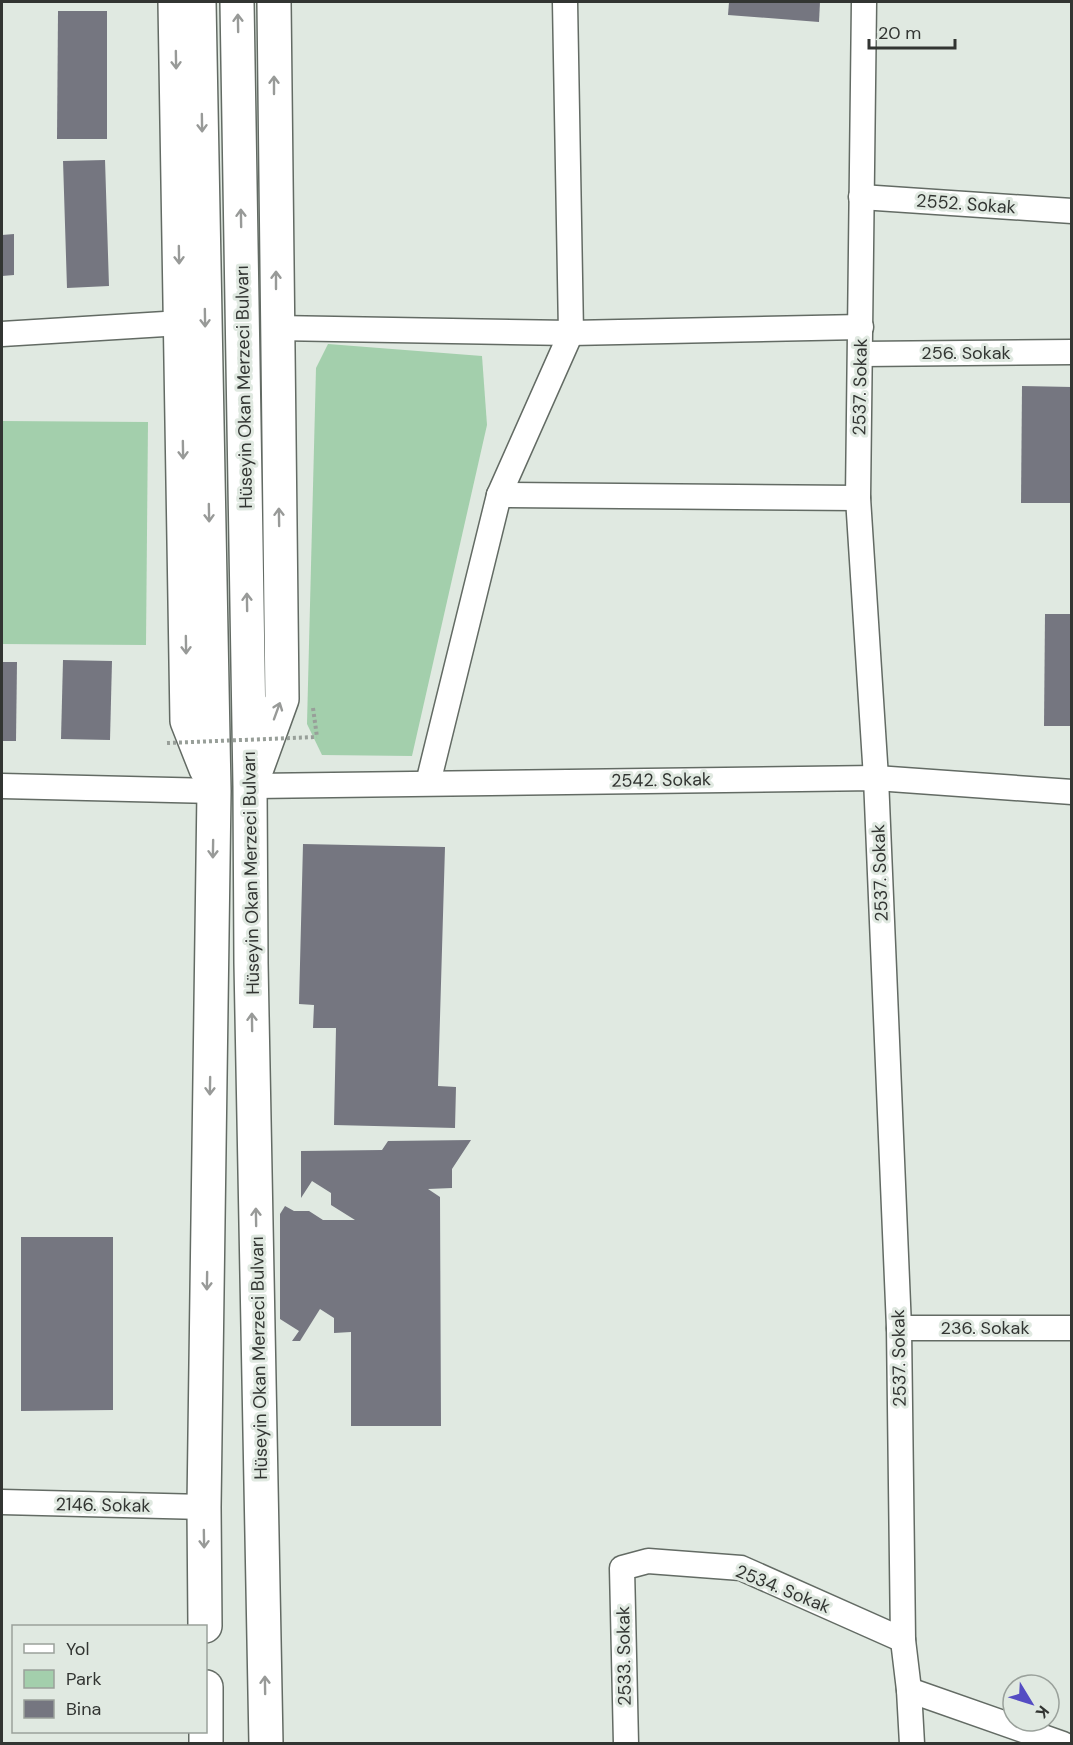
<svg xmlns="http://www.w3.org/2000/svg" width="1073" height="1745" font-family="'DM Sans',sans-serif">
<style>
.green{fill:#a3cfac}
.building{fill:#757680}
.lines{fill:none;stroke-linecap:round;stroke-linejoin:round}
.street-casing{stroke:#636b64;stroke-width:27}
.primary-casing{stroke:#636b64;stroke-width:36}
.path{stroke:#989f99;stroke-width:4;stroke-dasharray:3 3;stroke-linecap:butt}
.street{stroke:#fff;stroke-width:24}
.primary{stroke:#fff;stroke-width:33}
.path-bridge{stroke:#989f99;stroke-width:4;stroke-dasharray:3 3;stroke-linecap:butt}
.oneway{stroke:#989a98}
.labels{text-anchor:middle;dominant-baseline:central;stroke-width:6;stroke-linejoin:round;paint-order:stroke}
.street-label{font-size:18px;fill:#323532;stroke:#e0e9e1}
</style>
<rect width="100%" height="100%" fill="#e0e9e1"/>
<!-- green -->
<g class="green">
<path d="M328,344L482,356L487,425L412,756L322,755L307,724L316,368Z"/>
<path d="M2,421L148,422L146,645L2,644Z"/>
</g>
<!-- building -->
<g class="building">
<path d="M729,2H820L819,22L728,15Z"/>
<path d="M58,11H107V139H57Z"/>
<path d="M105,160L109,286L67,288L63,161Z"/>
<path d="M14,234V275L2,276V235Z"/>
<path d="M1022,386L1072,387V503H1021Z"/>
<path d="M1045,614H1072V726H1044Z"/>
<path d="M63,660L112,661L110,740L61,739Z"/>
<path d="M2,662H17L16,741H2Z"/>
<path d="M303,844L445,847L438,1086L456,1087L455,1128L334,1125L336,1028H313L314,1005L299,1004Z"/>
<path d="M471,1140L452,1169V1188L428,1189L440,1197L441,1426H351V1332L334,1333V1318L320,1309L300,1341H292L299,1331L280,1319V1214L285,1206L294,1211H309L323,1220H355L331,1205V1193L312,1181L301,1198V1151L382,1150L388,1141Z"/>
<path d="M21,1237H113V1410L21,1411Z"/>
</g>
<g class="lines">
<!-- street casing -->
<g class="street-casing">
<g id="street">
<path d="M864,2L858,498L876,778L899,1328L903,1640L909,1690L912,1744"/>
<path d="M861,197L1072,211"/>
<path d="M276,328L571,333L861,327"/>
<path d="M2,334L181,323"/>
<path d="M861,354L1072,352"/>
<path d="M499,495L858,498"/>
<path d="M428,783L499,495L571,333L565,2"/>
<path d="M2,786L214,791"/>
<path d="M250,786L876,778L1072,792"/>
<path d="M899,1328H1072"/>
<path d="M2,1502L204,1507"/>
<path d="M909,1690L1063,1744"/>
<path d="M626,1744L622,1568L648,1561L741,1568L903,1640"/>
</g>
</g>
<!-- primary casing -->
<g class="primary-casing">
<g id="primary">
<path d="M175,2L187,721L206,769"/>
<path d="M199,2L214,791L204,1507L205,1626"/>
<path d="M237,2L250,786L251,963L266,1744"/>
<path d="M257,768L282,699L274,2"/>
<path d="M206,1687V1744"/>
</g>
</g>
<!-- path -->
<path class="path" d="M313,708L317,737"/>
<!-- street -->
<use href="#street" class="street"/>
<!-- primary -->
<use href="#primary" class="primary"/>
<!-- path-bridge -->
<path class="path-bridge" d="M167,743L317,737"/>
</g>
<!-- one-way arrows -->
<defs><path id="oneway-shaft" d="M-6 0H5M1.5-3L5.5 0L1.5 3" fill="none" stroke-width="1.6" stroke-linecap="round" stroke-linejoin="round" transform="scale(1.5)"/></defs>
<g class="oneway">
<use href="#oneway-shaft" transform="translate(238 23) rotate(-91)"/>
<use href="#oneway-shaft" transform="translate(176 60) rotate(89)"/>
<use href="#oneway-shaft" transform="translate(274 85) rotate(-90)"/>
<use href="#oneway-shaft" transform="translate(202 123) rotate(89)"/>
<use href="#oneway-shaft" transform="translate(241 218) rotate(-91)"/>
<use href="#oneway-shaft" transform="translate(179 255) rotate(89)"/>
<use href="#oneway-shaft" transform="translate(276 280) rotate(-90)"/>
<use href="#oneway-shaft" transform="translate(205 318) rotate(89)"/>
<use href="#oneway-shaft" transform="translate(183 450) rotate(89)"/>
<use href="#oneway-shaft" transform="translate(209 513) rotate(89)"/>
<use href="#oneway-shaft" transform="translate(279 517) rotate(-91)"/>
<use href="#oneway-shaft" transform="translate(247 602) rotate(-91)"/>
<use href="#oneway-shaft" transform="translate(186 645) rotate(89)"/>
<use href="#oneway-shaft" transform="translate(277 711) rotate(-70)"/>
<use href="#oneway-shaft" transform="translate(213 849) rotate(91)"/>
<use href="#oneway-shaft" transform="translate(252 1022) rotate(-91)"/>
<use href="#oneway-shaft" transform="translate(210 1086) rotate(91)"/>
<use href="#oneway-shaft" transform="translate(256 1217) rotate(-91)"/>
<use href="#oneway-shaft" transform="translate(207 1281) rotate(91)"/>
<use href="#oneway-shaft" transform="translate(204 1539) rotate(89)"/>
<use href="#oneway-shaft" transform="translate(265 1685) rotate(-91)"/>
</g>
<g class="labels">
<!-- street labels -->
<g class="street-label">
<text transform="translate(966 204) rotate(4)">2552. Sokak</text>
<text x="966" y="353">256. Sokak</text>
<text transform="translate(244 387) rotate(-91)">Hüseyin Okan Merzeci Bulvarı</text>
<text transform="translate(860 387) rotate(-89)">2537. Sokak</text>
<text transform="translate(661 780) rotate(-1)">2542. Sokak</text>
<text transform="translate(251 873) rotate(-91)">Hüseyin Okan Merzeci Bulvarı</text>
<text transform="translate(880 873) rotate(-92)">2537. Sokak</text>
<text x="985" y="1328">236. Sokak</text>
<text transform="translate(259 1358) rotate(-91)">Hüseyin Okan Merzeci Bulvarı</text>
<text transform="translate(899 1358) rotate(-91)">2537. Sokak</text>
<text transform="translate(103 1505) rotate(1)">2146. Sokak</text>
<text transform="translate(783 1589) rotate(22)">2534. Sokak</text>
<text transform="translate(624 1656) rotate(-91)">2533. Sokak</text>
</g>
</g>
<!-- border -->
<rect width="1073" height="1745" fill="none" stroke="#323532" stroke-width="6"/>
<!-- legend -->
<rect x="12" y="1625" width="195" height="108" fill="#e0e9e1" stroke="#9aa19b" stroke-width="1.5"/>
<rect x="24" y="1644" width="30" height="9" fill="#ffffff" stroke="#9aa19b" stroke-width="1.5"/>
<text x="66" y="1655" font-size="18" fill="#323532">Yol</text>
<rect x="24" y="1670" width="30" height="18" fill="#a3cfac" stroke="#9aa19b" stroke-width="1.5"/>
<text x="66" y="1685" font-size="18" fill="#323532">Park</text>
<rect x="24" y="1700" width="30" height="18" fill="#757680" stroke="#9aa19b" stroke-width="1.5"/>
<text x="66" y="1715" font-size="18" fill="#323532">Bina</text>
<!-- north arrow -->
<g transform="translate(1031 1703) rotate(128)"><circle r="28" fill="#e0e9e1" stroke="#9aa19b" stroke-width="1.5"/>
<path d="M0-4.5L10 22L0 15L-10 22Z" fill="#544cc3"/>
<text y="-9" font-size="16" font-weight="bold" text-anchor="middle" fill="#323532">K</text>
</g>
<!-- scale -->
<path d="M869 39v9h86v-9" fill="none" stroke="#323532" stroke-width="3"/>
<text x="878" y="39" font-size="18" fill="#323532" stroke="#e0e9e1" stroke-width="4.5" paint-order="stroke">20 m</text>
</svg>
